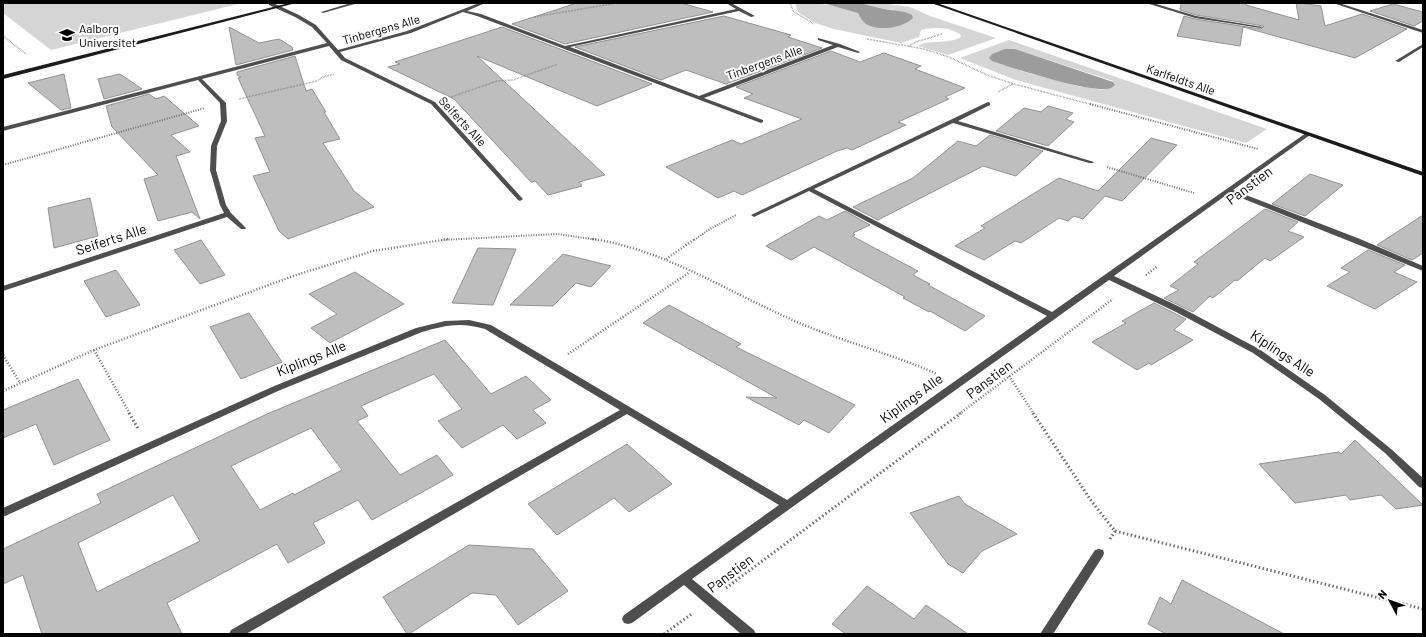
<svg xmlns="http://www.w3.org/2000/svg" width="1426" height="637" font-family="Barlow,sans-serif">
<style>
.green{fill:#d5d5d5;fill-rule:evenodd}
.water{fill:#9c9c9c}
.building{fill:#bebebe;stroke:#929292;fill-rule:evenodd}
.lines{fill:none;stroke-linecap:round;stroke-linejoin:round}
.path-far3{stroke:#707070;stroke-width:1.5;stroke-dasharray:0.5 1;stroke-linecap:butt}
.path-far2{stroke:#707070;stroke-width:2;stroke-dasharray:1 1.5;stroke-linecap:butt}
.path-far1{stroke:#707070;stroke-width:2.5;stroke-dasharray:1 2;stroke-linecap:butt}
.path{stroke:#707070;stroke-width:3;stroke-dasharray:1.5 2.5;stroke-linecap:butt}
.street{fill:#4e4e4e;fill-rule:evenodd}
.secondary{fill:#1b1b1b;fill-rule:evenodd}
.labels{text-anchor:middle;dominant-baseline:central;stroke-width:4;stroke-linejoin:round;paint-order:stroke}
.far-poi-label{font-size:12px;fill:#000;stroke:#fff;text-anchor:start}
.far-street-label{font-size:12px;fill:#000;stroke:#fff}
.street-label{font-size:14px;fill:#000;stroke:#fff}
</style>
<rect width="100%" height="100%" fill="#fff"/>
<!-- green -->
<g class="green">
<path d="M3,3H242L51,50L3,13Z"/>
<path d="M795,3C809,3 848,4 858,13C860,15 862,19 863,22L895,10L884,9L859,3H881L910,7L930,16L996,38L948,55L918,46C927,39 948,45 961,37L960,34C948,27 934,27 921,30L919,37L901,43L834,29L815,23L798,12Z"/>
<path d="M1009,40L1267,129L1246,143L1016,80L960,58ZM1005,49H1015L1113,81L1103,90L1077,86L1021,71Z"/>
</g>
<!-- water -->
<g class="water">
<path d="M823,3H859L884,9L905,12L912,15L913,18C903,28 880,31 868,25C863,23 860,17 858,13Z"/>
<path d="M1005,49H1015L1113,82L1115,85C1114,85 1112,88 1111,88C1094,95 1013,68 992,61L989,58L992,54Z"/>
</g>
<!-- building -->
<g class="building">
<path d="M577,3H681L713,12L565,44L512,24Z"/>
<path d="M1181,3H1246V5L1299,20L1296,3H1300L1321,6L1325,26L1362,14L1407,29L1355,58L1243,27L1240,46L1177,36L1184,16L1195,19L1261,29L1264,26L1196,15L1180,10Z"/>
<path d="M1393,4L1423,12V21L1414,26L1370,11Z"/>
<path d="M724,16L791,35L788,37L822,48L726,84L686,70L661,80L575,47Z"/>
<path d="M229,27L259,43L279,39L292,47L293,50L236,65Z"/>
<path d="M502,27L652,84L597,106L477,56L605,175L579,182L582,186L548,195L535,181L531,182L454,99L388,67L400,64L395,62Z"/>
<path d="M831,51L860,62L884,53L921,66L915,69L965,88L945,97L949,99L898,122L906,125L852,150L847,148L837,151L742,195L734,191L718,198L666,167L732,140L741,144L802,119L744,98L753,94L736,87Z"/>
<path d="M295,56L306,91L312,89L326,112H324L340,139L323,143L354,191L374,207L288,239L279,231L253,176L270,172L255,138L265,136L238,78L241,77L237,75V72Z"/>
<path d="M64,74L71,108L61,110L28,83Z"/>
<path d="M120,74L142,89L104,99L98,79Z"/>
<path d="M149,94L156,99L164,96L199,126L171,135L190,152L176,156L200,219L192,212L158,221L144,179L158,175L112,127L106,106Z"/>
<path d="M1048,106L1073,113L1066,119L1074,122L1048,146L996,131L1024,108L1041,112Z"/>
<path d="M990,135L1043,151L1016,176L983,166L878,220L853,207L913,178L958,141L976,146Z"/>
<path d="M1151,138L1177,145L1122,201L1105,196L1083,219L1074,216L1068,221L1059,218L1021,243L1015,241L984,260L955,246L985,228L981,226L1059,178L1098,191Z"/>
<path d="M1310,174L1343,185L1305,216L1272,204Z"/>
<path d="M90,198L98,236L54,248L48,208Z"/>
<path d="M1265,209L1298,222L1288,231L1304,237L1270,261L1265,258L1237,281L1235,280L1213,298L1210,296L1193,312L1164,298L1179,290L1170,286L1198,264L1194,262Z"/>
<path d="M845,211L870,225L853,233L855,235L852,236L918,271L913,275L930,284L928,285L985,316L965,331L930,311L929,312L903,298L905,297L814,247L791,260L766,246L819,216L827,220Z"/>
<path d="M1423,215V253L1412,260L1377,245Z"/>
<path d="M201,240L225,275L200,284L174,250Z"/>
<path d="M478,248L516,249L493,305L452,303Z"/>
<path d="M1368,250L1405,265L1394,272L1417,282L1375,309L1327,286L1350,272L1341,268Z"/>
<path d="M563,254L611,266L591,287L576,283L553,306L510,305Z"/>
<path d="M116,270L140,305L106,317L84,281Z"/>
<path d="M355,272L404,304L330,343L311,328L337,314L309,294Z"/>
<path d="M1154,303L1186,319L1174,330L1193,340L1151,365L1149,363L1137,370L1092,342L1126,323L1122,321Z"/>
<path d="M669,305L741,344L736,347L855,405L829,433L804,420L799,425L746,397L777,398L643,323Z"/>
<path d="M249,313L282,362L241,379L210,327Z"/>
<path d="M445,340L491,394L526,376L551,400L533,410L546,423L517,439L503,425L462,448L438,421L462,409L434,374L361,406L368,416L357,421L400,475L437,455L453,475L372,520L358,500L313,523L325,543L288,563L277,544L167,603L182,634H42L23,575L3,584V549L101,503L97,494L267,414ZM311,428L342,470L294,495L293,493L260,510L231,466ZM173,495L200,541L97,592L78,543Z"/>
<path d="M78,379L110,440L54,465L36,424L3,438V410Z"/>
<path d="M1355,440L1423,505L1396,509L1381,495L1350,500L1346,495L1295,503L1259,464L1339,452L1341,454Z"/>
<path d="M627,444L672,484L629,512L614,498L557,535L528,504Z"/>
<path d="M959,496L965,504L1017,534L982,551L963,573L948,564L910,513Z"/>
<path d="M469,545L533,549L568,591L518,625L496,595L472,593L409,634H407L383,597Z"/>
<path d="M1182,580L1284,634H1166L1148,624L1160,597L1171,604Z"/>
<path d="M867,586L914,619L926,605L968,634H846L832,624Z"/>
</g>
<g class="lines">
<!-- path-far3 -->
<g class="path-far3">
<path d="M790,3L793,11L814,24"/>
<path d="M534,17L617,3"/>
<path d="M3,36L26,54"/>
<path d="M867,39L924,49L949,57L987,75L1014,84L1093,105"/>
<path d="M909,46L916,42L942,34"/>
<path d="M998,92L1013,84"/>
<path d="M451,97L497,81L513,80L558,64"/>
<path d="M239,99L317,81L323,77L334,74"/>
</g>
<!-- path-far2 -->
<g class="path-far2">
<path d="M1090,104L1258,149"/>
<path d="M3,165L205,108"/>
<path d="M1107,167L1194,193"/>
<path d="M441,240L557,234L599,240"/>
<path d="M694,240L710,229L736,215"/>
</g>
<!-- path-far1 -->
<g class="path-far1">
<path d="M592,239C662,249 723,289 786,317C835,340 888,352 937,374"/>
<path d="M666,259L695,239"/>
<path d="M1146,275L1158,266"/>
<path d="M94,350L130,414"/>
<path d="M568,354L690,272"/>
<path d="M3,355L20,383"/>
<path d="M1009,376L1034,414"/>
<path d="M3,391L94,350L293,276L373,251L449,239"/>
<path d="M959,414L1113,299"/>
</g>
<!-- path -->
<g class="path">
<path d="M129,413L139,430"/>
<path d="M1033,413L1092,502L1115,531L1423,609"/>
<path d="M1110,539L1115,531"/>
<path d="M726,588L961,413"/>
<path d="M664,634L693,613"/>
</g>
<!-- street -->
<g class="street">
<path d="M269,3H273L299,15L316,25L338,50L407,31L479,3H485L467,11L481,14L565,46L736,9L726,3H731L755,16L751,17L739,11L570,47L699,96L833,45L818,40V38L840,44L860,52L858,53L838,47L704,98L763,120V122L761,123L477,16L463,12L411,33L340,52L345,58L435,102L522,198L523,199L520,201L518,200L431,104L341,60L329,46L202,79L226,103L227,121L217,146L216,170L226,205L231,213L246,228L245,229H241L227,217L3,291V286L224,213L220,205L210,170L211,146L221,121L220,103L198,80L3,131V127L327,43L312,27L295,17L269,5Z"/>
<path d="M351,3H358L323,13L321,12Z"/>
<path d="M1146,3H1153L1196,16L1263,27L1261,28L1195,18Z"/>
<path d="M1333,3H1339L1423,30V33Z"/>
<path d="M1423,44V47L1399,62L1395,61Z"/>
<path d="M988,102L990,103V105L958,121L1094,162L1093,163H1089L953,123L814,189L1052,312L1306,133H1310V135L1233,190L1360,239L1423,266V271L1354,243L1229,193L1114,276L1182,308L1259,349L1325,395L1391,449L1423,478V488L1419,487L1385,453L1319,399L1253,353L1176,312L1109,280L692,579L754,630L756,634H741L684,585L632,623L628,624L624,623L622,619L624,615L779,505L627,414L246,634H229L231,630L620,410L485,329C460,322 447,325 422,332L278,391L3,517V508L272,387L416,328L445,321L469,320L491,325L787,500L1047,316L809,191L756,216L754,217L751,215Z"/>
<path d="M1099,549L1103,550L1104,553L1103,556L1053,634H1040L1095,550Z"/>
</g>
<!-- secondary -->
<g class="secondary">
<path d="M289,3H296L3,79V75Z"/>
<path d="M931,3H937L1423,172V176Z"/>
</g>
</g>
<!-- icons -->
<defs>
<g id="university-bare" transform="scale(1.2)"><path d="M0-5L7-2L0 1L-7-2ZM-4 1L0 2.5L4 1V4Q0 6-4 4Z" fill="#000" stroke="#fff" stroke-width="2.5" paint-order="stroke"/></g>
</defs>
<g fill-rule="evenodd">
<use href="#university-bare" x="67" y="35"/>
</g>
<g class="labels">
<!-- far-poi labels -->
<g class="far-poi-label">
<text x="79" y="28">Aalborg<tspan x="79" dy="14">Universitet</tspan></text>
</g>
<!-- far-street labels -->
<g class="far-street-label">
<text transform="translate(381 29) rotate(-16)">Tinbergens Alle</text>
<text transform="translate(764 62) rotate(-20)">Tinbergens Alle</text>
<text transform="translate(1181 79) rotate(19)">Karlfeldts Alle</text>
<text transform="translate(463 121) rotate(47)">Seiferts Alle</text>
</g>
<!-- street labels -->
<g class="street-label">
<text transform="translate(1249 185) rotate(-37)">Panstien</text>
<text transform="translate(111 239) rotate(-18)">Seiferts Alle</text>
<text transform="translate(1283 353) rotate(33)">Kiplings Alle</text>
<text transform="translate(311 358) rotate(-22)">Kiplings Alle</text>
<text transform="translate(989 379) rotate(-37)">Panstien</text>
<text transform="translate(911 398) rotate(-36)">Kiplings Alle</text>
<text transform="translate(730 573) rotate(-37)">Panstien</text>
</g>
</g>
<!-- border -->
<rect width="1426" height="637" fill="none" stroke="#000000" stroke-width="8"/>
<!-- north arrow -->
<g transform="translate(1390 601) rotate(311)" stroke="#ffffff" stroke-width="3" paint-order="stroke">
<path d="M0-3L7 15L0 10L-7 15Z" fill="#000000"/>
<text y="-6" font-size="11" font-weight="bold" text-anchor="middle" fill="#000000">N</text>
</g>
</svg>
